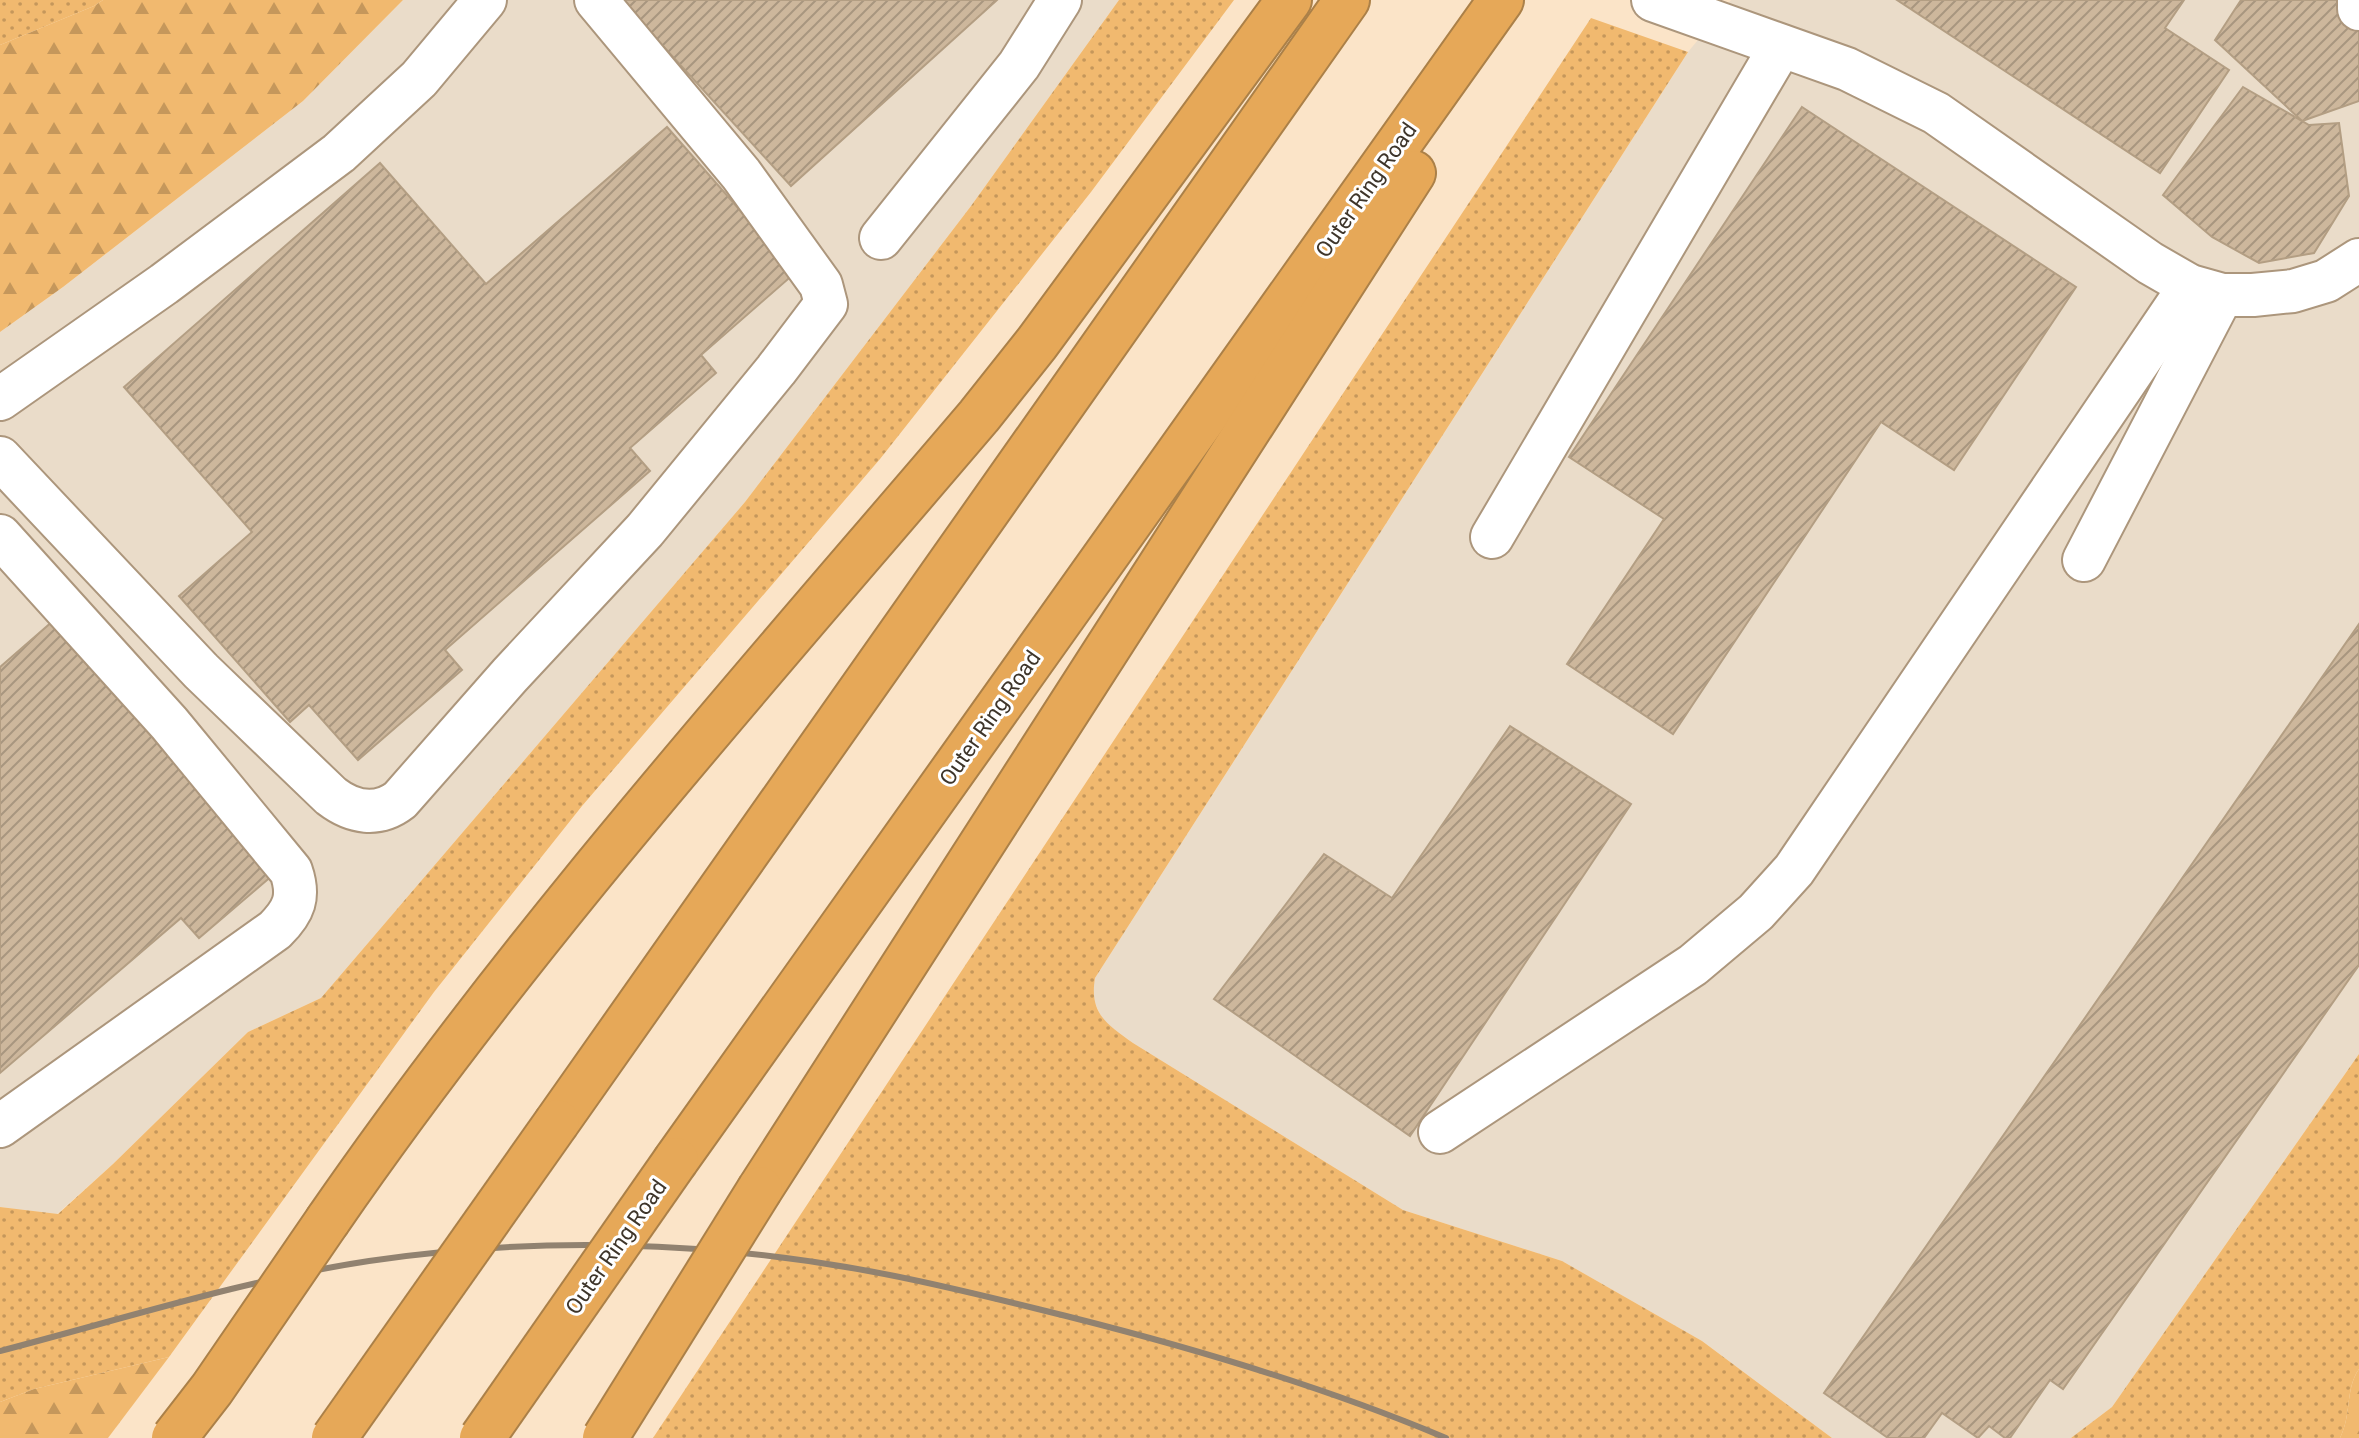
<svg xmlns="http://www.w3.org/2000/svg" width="2359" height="1438" font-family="Roboto,sans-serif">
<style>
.industrial{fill:#eadcc9}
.grass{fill:url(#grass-dots)}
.forest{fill:url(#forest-firs)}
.building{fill:url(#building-hatch);stroke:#b39e83;stroke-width:2}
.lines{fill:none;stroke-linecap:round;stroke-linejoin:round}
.minor-casing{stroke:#ac967c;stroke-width:46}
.highway-casing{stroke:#ab8048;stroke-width:48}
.minor{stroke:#fff;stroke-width:42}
.highway{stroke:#e6a858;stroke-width:44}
.rail{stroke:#918270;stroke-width:6}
.highway-bridge-casing{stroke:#ab8048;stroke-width:48;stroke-linecap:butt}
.highway-bridge{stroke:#e6a858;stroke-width:44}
.labels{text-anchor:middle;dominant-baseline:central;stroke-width:6;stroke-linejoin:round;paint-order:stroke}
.street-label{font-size:22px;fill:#3e352a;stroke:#fff}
</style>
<defs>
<pattern id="grass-dots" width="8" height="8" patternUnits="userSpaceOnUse" patternTransform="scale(2)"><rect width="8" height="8" fill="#f1b96f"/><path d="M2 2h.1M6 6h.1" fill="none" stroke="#c5975b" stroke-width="1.8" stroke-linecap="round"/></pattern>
<pattern id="forest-firs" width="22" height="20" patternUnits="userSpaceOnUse" patternTransform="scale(2)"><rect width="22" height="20" fill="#f1b96f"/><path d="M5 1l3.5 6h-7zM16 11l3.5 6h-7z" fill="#c5975b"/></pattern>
<pattern id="building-hatch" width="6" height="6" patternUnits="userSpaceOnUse" patternTransform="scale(2)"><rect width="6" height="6" fill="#cdb79c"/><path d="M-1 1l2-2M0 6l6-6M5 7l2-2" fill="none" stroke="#a8967f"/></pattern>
</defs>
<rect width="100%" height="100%" fill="#fbe4c8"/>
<!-- industrial -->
<g class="industrial">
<path d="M403,0H1119L971,206L745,502L321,998L248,1032L113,1164L57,1214L0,1207V332L63,287L303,101Z"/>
<path d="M1731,0H2359V1054L2112,1407L2071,1438H1832L1702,1341L1562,1261L1403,1210L1133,1043L1103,1021L1092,996L1095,978L1688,52Z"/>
</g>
<!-- grass -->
<g class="grass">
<path d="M0,0H103L94,6L0,45Z"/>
<path d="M1119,0H1234L1091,192L880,459L582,806L434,992L169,1357L34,1389L0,1402V1207L58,1214L113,1164L248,1032L321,998L745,502L971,206Z"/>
<path d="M1591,18L1688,52L1095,978C1089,1014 1107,1024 1133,1043L1403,1210L1562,1261L1702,1341L1832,1438H653Z"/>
<path d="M2359,1054V1369C2345,1389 2352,1414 2340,1438H2071L2112,1407Z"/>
</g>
<!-- forest -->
<g class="forest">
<path d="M103,0H403L303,101L63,287L0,332V45L94,6Z"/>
<path d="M169,1357L108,1438H0V1402L34,1389Z"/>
<path d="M2359,1369V1438H2340C2352,1414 2345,1389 2359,1369Z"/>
</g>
<!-- building -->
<g class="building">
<path d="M621,0H997L791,186Z"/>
<path d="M1897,0H2184L2165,28L2229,70L2160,173Z"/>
<path d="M2241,0H2359V101L2302,121L2215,40Z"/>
<path d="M2243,87L2309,125L2339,123L2349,196L2314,253L2259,263L2212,237L2163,195Z"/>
<path d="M1802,107L2076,287L1954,470L1881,422L1673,734L1567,664L1664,519L1569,457Z"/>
<path d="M667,127L795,273L701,355L716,373L630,448L650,471L445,650L462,670L358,760L309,705L290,722L179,596L252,532L124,387L380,163L486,284Z"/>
<path d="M53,621L273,875L199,938L181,918L0,1073V667Z"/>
<path d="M2359,624V965L2063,1389L2050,1380L2010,1438H2005L1989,1426L1978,1438L1942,1413L1924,1438H1888L1824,1393Z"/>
<path d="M1510,726L1631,804L1410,1136L1214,999L1324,854L1392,898Z"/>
</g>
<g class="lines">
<!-- minor casing -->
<g class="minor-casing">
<g id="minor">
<path d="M1653,0L1847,69L1936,113L2150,263L2190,286L2222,295H2253L2293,291L2326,281L2359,260"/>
<path d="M2359,0V9"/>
<path d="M881,238L1019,65L1060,0"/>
<path d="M0,399L164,284L339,153L419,79L485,0"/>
<path d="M0,458L201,671L331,796C353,813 378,817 400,800L510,675L645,530L776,370L826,304L821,285L741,174L596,0"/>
<path d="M0,536L169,723L291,871C300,897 294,911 275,930L0,1126"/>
<path d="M1492,537L1781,46"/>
<path d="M2084,560L2222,295"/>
<path d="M1440,1132L1693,965L1756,912L1794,870L2190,286"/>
</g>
</g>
<!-- highway casing -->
<g class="highway-casing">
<g id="highway">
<path d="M557,1122L1347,0"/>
<path d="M676,1160L1501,0"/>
<path d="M760,1189L1413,173"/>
<path d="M328,1220C524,936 755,679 979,416L1037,343L1289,0"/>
</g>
</g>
<!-- minor -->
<use href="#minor" class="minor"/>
<!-- highway -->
<use href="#highway" class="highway"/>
<!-- rail -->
<path class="rail" d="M0,1351C123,1319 244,1280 369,1261C536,1236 709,1241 874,1272C940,1284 1005,1301 1070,1317C1197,1349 1325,1387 1446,1438"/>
<!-- highway-bridge casing -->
<g class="highway-bridge-casing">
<g id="highway-bridge">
<path d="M174,1438L212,1389L328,1220"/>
<path d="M334,1438L557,1122"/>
<path d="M482,1438L676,1160"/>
<path d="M605,1438L760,1189"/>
</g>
</g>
<!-- highway-bridge -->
<use href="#highway-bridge" class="highway-bridge"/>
</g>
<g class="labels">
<!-- street labels -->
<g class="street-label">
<text transform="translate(1366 190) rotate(-55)">Outer Ring Road</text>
<text transform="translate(990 718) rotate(-55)">Outer Ring Road</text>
<text transform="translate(616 1247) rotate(-55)">Outer Ring Road</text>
</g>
</g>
</svg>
